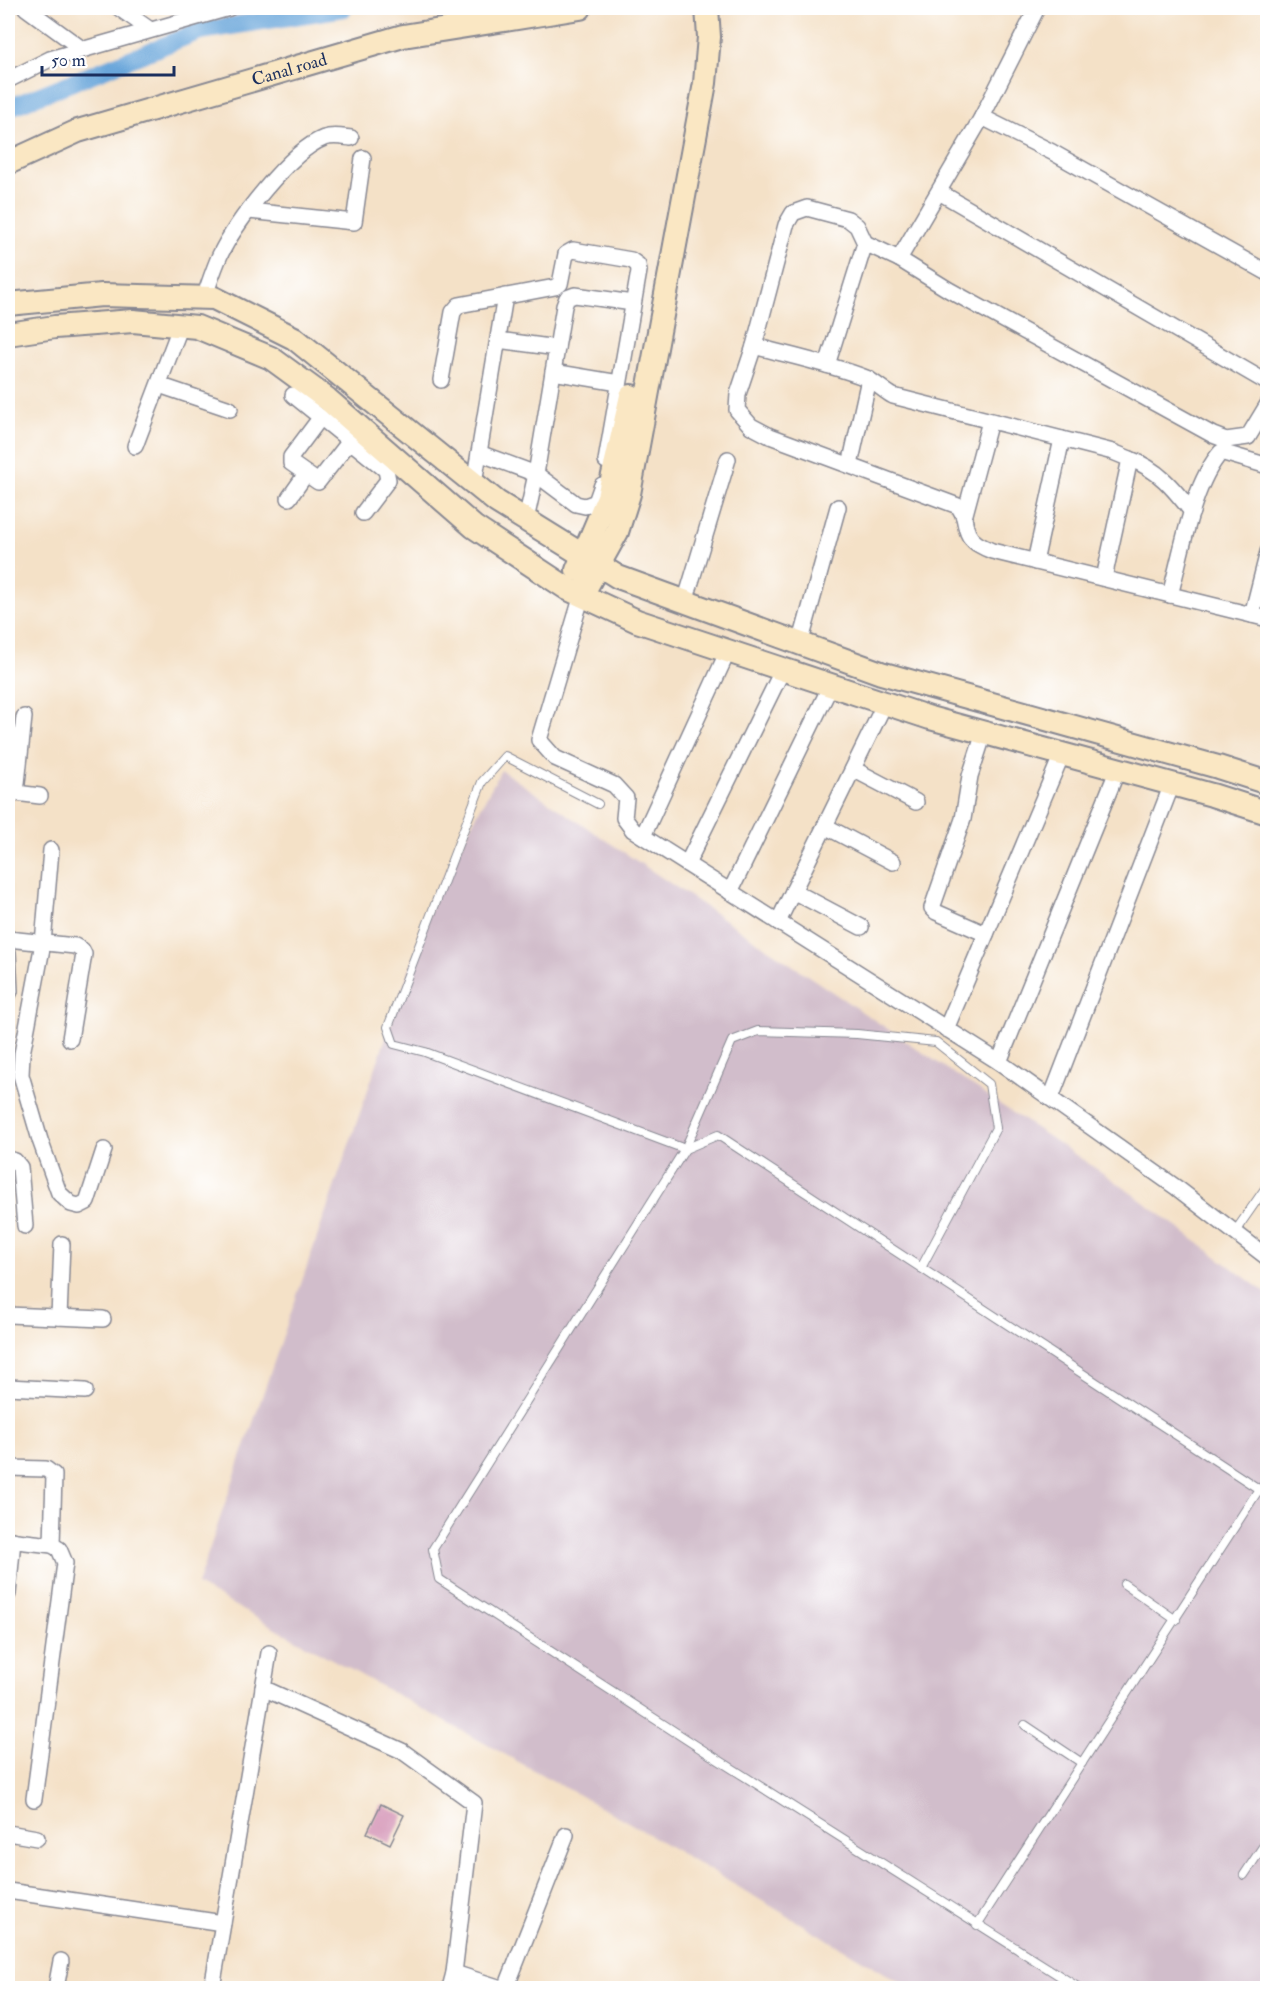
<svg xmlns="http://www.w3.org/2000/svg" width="1275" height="1996" font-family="'IM FELL Double Pica',serif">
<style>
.industrial{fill:#d1bdcb}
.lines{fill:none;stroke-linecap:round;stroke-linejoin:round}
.canal{stroke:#69a6da;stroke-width:18}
.building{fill:#d391b4}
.lane-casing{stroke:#888892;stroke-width:10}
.street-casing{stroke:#888892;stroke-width:18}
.secondary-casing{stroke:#888892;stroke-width:26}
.lane{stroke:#fff;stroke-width:8}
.street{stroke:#fff;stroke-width:15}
.secondary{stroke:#fae7c3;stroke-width:22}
.labels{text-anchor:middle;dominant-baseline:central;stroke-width:4.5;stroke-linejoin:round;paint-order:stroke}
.street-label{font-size:18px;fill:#1b2f5e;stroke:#fff}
</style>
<rect width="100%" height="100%" fill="#fff"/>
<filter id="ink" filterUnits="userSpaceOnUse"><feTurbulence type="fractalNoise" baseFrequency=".0167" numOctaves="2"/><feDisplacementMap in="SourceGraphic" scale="12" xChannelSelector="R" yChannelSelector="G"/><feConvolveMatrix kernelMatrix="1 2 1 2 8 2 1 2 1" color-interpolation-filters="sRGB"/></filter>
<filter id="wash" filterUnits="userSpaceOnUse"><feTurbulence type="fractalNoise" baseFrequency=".008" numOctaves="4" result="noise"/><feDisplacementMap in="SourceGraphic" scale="24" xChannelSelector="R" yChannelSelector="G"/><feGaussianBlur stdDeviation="1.35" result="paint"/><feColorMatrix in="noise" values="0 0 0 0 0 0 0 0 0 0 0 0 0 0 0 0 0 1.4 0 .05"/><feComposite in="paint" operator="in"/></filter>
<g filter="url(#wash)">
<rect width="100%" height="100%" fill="#f4e1c7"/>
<!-- industrial -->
<path class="industrial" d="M501,770L1122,1186L1267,1294V1988H910L628,1822L197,1585L438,887Z"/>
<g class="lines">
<!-- canal -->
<path class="canal" d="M8,108L200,31L344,8"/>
</g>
<g id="blocks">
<!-- building -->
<path class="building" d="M381,1804L404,1815L390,1844L367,1833Z"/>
</g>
</g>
<g filter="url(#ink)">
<use href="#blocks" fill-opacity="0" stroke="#888892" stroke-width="1.5"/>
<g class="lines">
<!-- lane casing -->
<g class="lane-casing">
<g id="lane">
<path d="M598,804L505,756L482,782L388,1027L394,1044L425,1052L685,1149L732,1041L758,1031L857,1034L936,1042L989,1084L996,1128L921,1268"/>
<path d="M1234,1233L1264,1190L1268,1188"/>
<path d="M1124,1584L1176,1620"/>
<path d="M1025,1725L1082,1763"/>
<path d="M1244,1875L1268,1839"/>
<path d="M977,1925L1259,1489"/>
<path d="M1079,1988L706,1752L439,1579L433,1549L685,1149L718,1135L1268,1495"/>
</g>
</g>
<!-- street casing -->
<g class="street-casing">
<g id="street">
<path d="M26,8L82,49"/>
<path d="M119,8L149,29"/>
<path d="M8,80L50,59L229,8"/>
<path d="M982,117L1037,8"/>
<path d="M939,192L1268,383"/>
<path d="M249,211L354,222L363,158"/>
<path d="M865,243L899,259"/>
<path d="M1268,273L1052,152L982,117L899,259L949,290L1213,435L1226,440L1248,437L1268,404"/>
<path d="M204,298C209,284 214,268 220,255C236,222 290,151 324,138C333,135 342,137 351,138"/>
<path d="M498,340L557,348"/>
<path d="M754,346L786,225L793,213L807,208L848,219L857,226L865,243L827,365"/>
<path d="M553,372L619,383"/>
<path d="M441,380L453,312L459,305L555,287L560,284L566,254L573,250L631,260L638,265L639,271L606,461"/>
<path d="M159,385L230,409"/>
<path d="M293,395L386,470L388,480L363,513"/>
<path d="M321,417L291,457V463L318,482L350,441"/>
<path d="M135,446L181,325"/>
<path d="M479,453L536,474L576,504L585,506L596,502L602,485"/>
<path d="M1130,459C1158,469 1174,489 1192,512"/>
<path d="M850,465L869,379"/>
<path d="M474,483L505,296"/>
<path d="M289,498L306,474"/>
<path d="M965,514L990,421"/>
<path d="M526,520L536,474L564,306L567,298L575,295L633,303"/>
<path d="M1035,562L1062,439"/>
<path d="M1104,578L1130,459L1113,452L893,396C884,391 875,382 866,378C830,364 791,356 754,346L738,394L737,410L751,426L770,436L958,506C967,517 963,522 968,533C972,543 983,547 992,551L1268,619"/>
<path d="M582,595L539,740L555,758L614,785L626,798L624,818L633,830L999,1062L1177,1188L1268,1258"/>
<path d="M1170,595C1182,552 1192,485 1221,452L1268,466"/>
<path d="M685,602L728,459"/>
<path d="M1252,615L1268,552"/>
<path d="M800,644L838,507"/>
<path d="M984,733L970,776L963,819L932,908L936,912L986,934"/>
<path d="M853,769L916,802"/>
<path d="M8,792L40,796"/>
<path d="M16,793L24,717"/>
<path d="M825,826L893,862"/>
<path d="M643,836L728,651"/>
<path d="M51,850L43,943L22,1054L21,1075L40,1140L59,1193L71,1204L79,1206L87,1202L104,1150"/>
<path d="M687,864L783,669"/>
<path d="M793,891L861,927"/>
<path d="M730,892L831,685"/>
<path d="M778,922L885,703"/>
<path d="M8,939L75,946L82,950L84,954L70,1039"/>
<path d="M8,952L10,991L8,995"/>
<path d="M946,1029L1062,754"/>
<path d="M999,1062L1118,769"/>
<path d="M1051,1098L1172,784"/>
<path d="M8,1159L15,1161L20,1167L25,1226"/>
<path d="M8,1315L103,1319"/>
<path d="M59,1317L62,1244"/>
<path d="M8,1387L85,1391"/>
<path d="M8,1468L46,1469L54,1475L52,1545"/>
<path d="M8,1540L52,1545L59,1549L65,1563L34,1799"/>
<path d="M8,1594L13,1540"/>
<path d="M263,1688L402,1751L474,1803L454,1973L450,1988"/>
<path d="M8,1833L37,1838"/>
<path d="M8,1891L223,1923"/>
<path d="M454,1973L501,1988"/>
<path d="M56,1988L61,1961"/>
<path d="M212,1988L269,1653"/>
<path d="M506,1988L566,1835"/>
</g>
</g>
<!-- secondary casing -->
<g class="secondary-casing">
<g id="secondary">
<path id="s1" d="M8,163L78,131L403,36L580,8"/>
<path d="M8,304L102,295L214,298L294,338L497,502L618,577L881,673L1218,767L1268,783"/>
<path d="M8,334L55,327L133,321L197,327L271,358L327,399L474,527L568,589L637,621L930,718L1212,795L1268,813"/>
<path d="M577,570L608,497L631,396"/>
<path d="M582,595L617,532L629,494L705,83L709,37L707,8"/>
</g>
</g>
<!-- lane -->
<use href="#lane" class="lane"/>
<!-- street -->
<use href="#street" class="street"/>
<!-- secondary -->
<use href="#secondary" class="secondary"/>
</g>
</g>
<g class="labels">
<!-- street labels -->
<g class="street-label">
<text stroke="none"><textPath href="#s1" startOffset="297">Canal road</textPath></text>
</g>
</g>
<!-- margin -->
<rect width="1275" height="1996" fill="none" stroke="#fff" stroke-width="30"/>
<!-- scale -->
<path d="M42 66v9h132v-9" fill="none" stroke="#1b2f5e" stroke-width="3"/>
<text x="51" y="66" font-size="18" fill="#1b2f5e" stroke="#ffffff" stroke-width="4.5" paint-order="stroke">50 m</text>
</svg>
